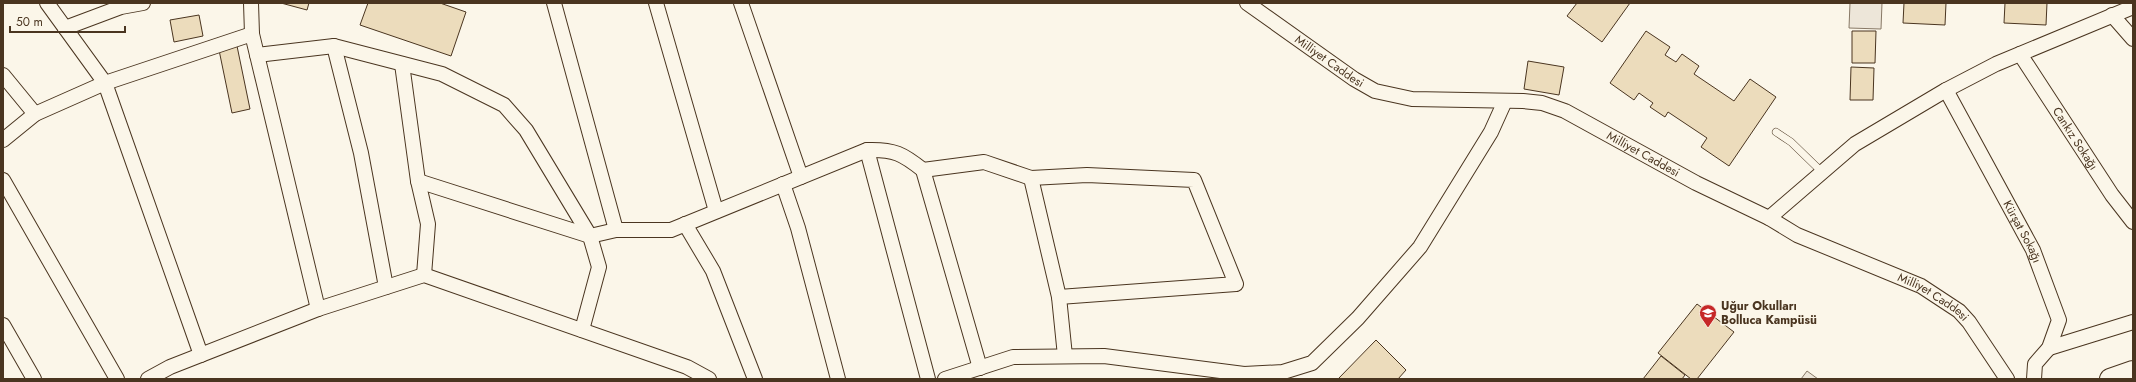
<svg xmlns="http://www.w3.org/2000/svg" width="2136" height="382" font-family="Jost,sans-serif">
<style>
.green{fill:#ede6d9;stroke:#887966}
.building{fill:#ecdcbc;stroke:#4a3520}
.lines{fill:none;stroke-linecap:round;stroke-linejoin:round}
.service-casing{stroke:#4a3520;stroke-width:8}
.minor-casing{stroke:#4a3520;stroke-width:16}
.secondary-casing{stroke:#4a3520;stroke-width:22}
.service{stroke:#fbf6e9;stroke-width:7}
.minor{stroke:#fbf6e9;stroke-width:14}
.secondary{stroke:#fbf6e9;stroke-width:20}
.labels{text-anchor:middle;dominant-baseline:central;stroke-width:3;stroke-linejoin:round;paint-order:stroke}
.street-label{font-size:12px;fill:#4a3520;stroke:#fbf6e9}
.poi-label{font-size:12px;font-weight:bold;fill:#4a3520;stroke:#fbf6e9;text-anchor:start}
</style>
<rect width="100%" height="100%" fill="#fbf6e9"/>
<!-- green -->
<g class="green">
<path d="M1850,3H1882L1881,29L1849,28Z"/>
<path d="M1807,371L1818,379H1801Z"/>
</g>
<!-- building -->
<g class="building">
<path d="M281,3H309L307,10Z"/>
<path d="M368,3H440L466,12L451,56L360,25Z"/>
<path d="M1577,3H1630L1602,42L1567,16Z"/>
<path d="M1904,3H1946L1945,25L1903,23Z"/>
<path d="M2005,3H2047L2046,25L2004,23Z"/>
<path d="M199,15L203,36L174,42L170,20Z"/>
<path d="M1646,31L1670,47L1665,55L1676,62L1682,54L1699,66L1694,74L1734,101L1750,79L1776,97L1729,166L1701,147L1707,138L1668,112L1665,117L1650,107L1653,103L1639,93L1634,100L1610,83Z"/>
<path d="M1852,31H1876L1875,63H1852Z"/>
<path d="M237,46L250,109L232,113L219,50Z"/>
<path d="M1528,61L1564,67L1559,95L1524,89Z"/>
<path d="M1851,67L1874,68L1873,100H1850Z"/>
<path d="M1697,304L1734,332L1697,379H1691L1658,353Z"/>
<path d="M1376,340L1406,370L1398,379H1338Z"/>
<path d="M1661,356L1685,375L1682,379H1643Z"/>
</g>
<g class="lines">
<!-- service casing -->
<g class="service-casing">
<path id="service" d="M1776,132L1791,142L1823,173"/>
</g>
<!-- minor casing -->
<g class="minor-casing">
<g id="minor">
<path d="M47,3L105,83L201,355"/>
<path d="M251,3L252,34L318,309"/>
<path d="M554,3L616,230"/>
<path d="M656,3L716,211"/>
<path d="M741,3L801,177"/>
<path id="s1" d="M1247,3L1354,79L1375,91L1412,99L1523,101L1542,103L1565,111L1696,183L1769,218L1797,235L1921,286L1959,311L1969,322L2007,379"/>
<path d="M2112,15L2133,39"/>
<path d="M65,28L121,7L143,3"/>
<path d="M334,46L361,153L386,287"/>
<path id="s2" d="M2020,54L2112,195L2133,222"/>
<path d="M257,55L334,46L442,74L504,105L526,130L590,236L599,267L582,330"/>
<path d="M402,64L418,181L428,224L424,275"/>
<path d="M3,75L35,114"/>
<path id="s3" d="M1946,90L2033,250L2059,320L2049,348L2035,364L2034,379"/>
<path d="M3,140L35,114L105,83L252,34"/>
<path d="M867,150L928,379"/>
<path d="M923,170L984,162L1031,178L1087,175L1194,180L1236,284L1059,297"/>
<path d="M1031,178L1059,297L1065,356"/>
<path d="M3,180L117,379"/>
<path d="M418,181L590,236L616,230H671L867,150C894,149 903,154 923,170L980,368"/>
<path d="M783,184L798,228L838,379"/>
<path d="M1769,218L1855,144L1946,90L1996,64L2133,7"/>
<path d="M685,224L713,271L755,379"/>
<path d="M3,325L34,379"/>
<path d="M2049,348L2133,322"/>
<path d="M148,379L170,367L318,309L424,275L687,367L709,379"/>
<path d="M945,379L1013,357L1104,356L1244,374L1283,372L1312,363L1358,318L1420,247L1491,132L1505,101"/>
</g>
</g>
<!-- secondary casing -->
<g class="secondary-casing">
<path id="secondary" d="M2110,379L2133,371"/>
</g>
<!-- service -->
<use href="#service" class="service"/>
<!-- minor -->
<use href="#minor" class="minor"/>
<!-- secondary -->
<use href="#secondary" class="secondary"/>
</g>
<!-- icons -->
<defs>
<g id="school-pin" transform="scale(0.9)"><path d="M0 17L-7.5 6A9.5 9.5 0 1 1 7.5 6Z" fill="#c62828" stroke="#fbf6e9"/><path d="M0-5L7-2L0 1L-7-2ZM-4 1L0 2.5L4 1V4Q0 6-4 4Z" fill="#fff"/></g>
</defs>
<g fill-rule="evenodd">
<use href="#school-pin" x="1708" y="313"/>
</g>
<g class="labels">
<!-- street labels -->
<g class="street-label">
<text stroke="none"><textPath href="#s1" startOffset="101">Milliyet Caddesi</textPath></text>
<text stroke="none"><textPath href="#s2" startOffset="101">Cankız Sokağı</textPath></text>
<text stroke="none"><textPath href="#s1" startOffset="437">Milliyet Caddesi</textPath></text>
<text stroke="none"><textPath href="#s3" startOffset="161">Kürşat Sokağı</textPath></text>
<text stroke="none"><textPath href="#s1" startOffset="761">Milliyet Caddesi</textPath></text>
</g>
<!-- poi labels -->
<g class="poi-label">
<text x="1721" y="306">Uğur Okulları<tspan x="1721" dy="14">Bolluca Kampüsü</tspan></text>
</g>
</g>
<!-- border -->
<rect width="2136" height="382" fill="none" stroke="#4a3520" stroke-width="8"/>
<!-- scale -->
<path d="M10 26v6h115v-6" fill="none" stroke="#4a3520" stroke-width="2"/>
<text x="16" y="26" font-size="12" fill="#4a3520" stroke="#fbf6e9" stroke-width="3" paint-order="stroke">50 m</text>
</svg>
